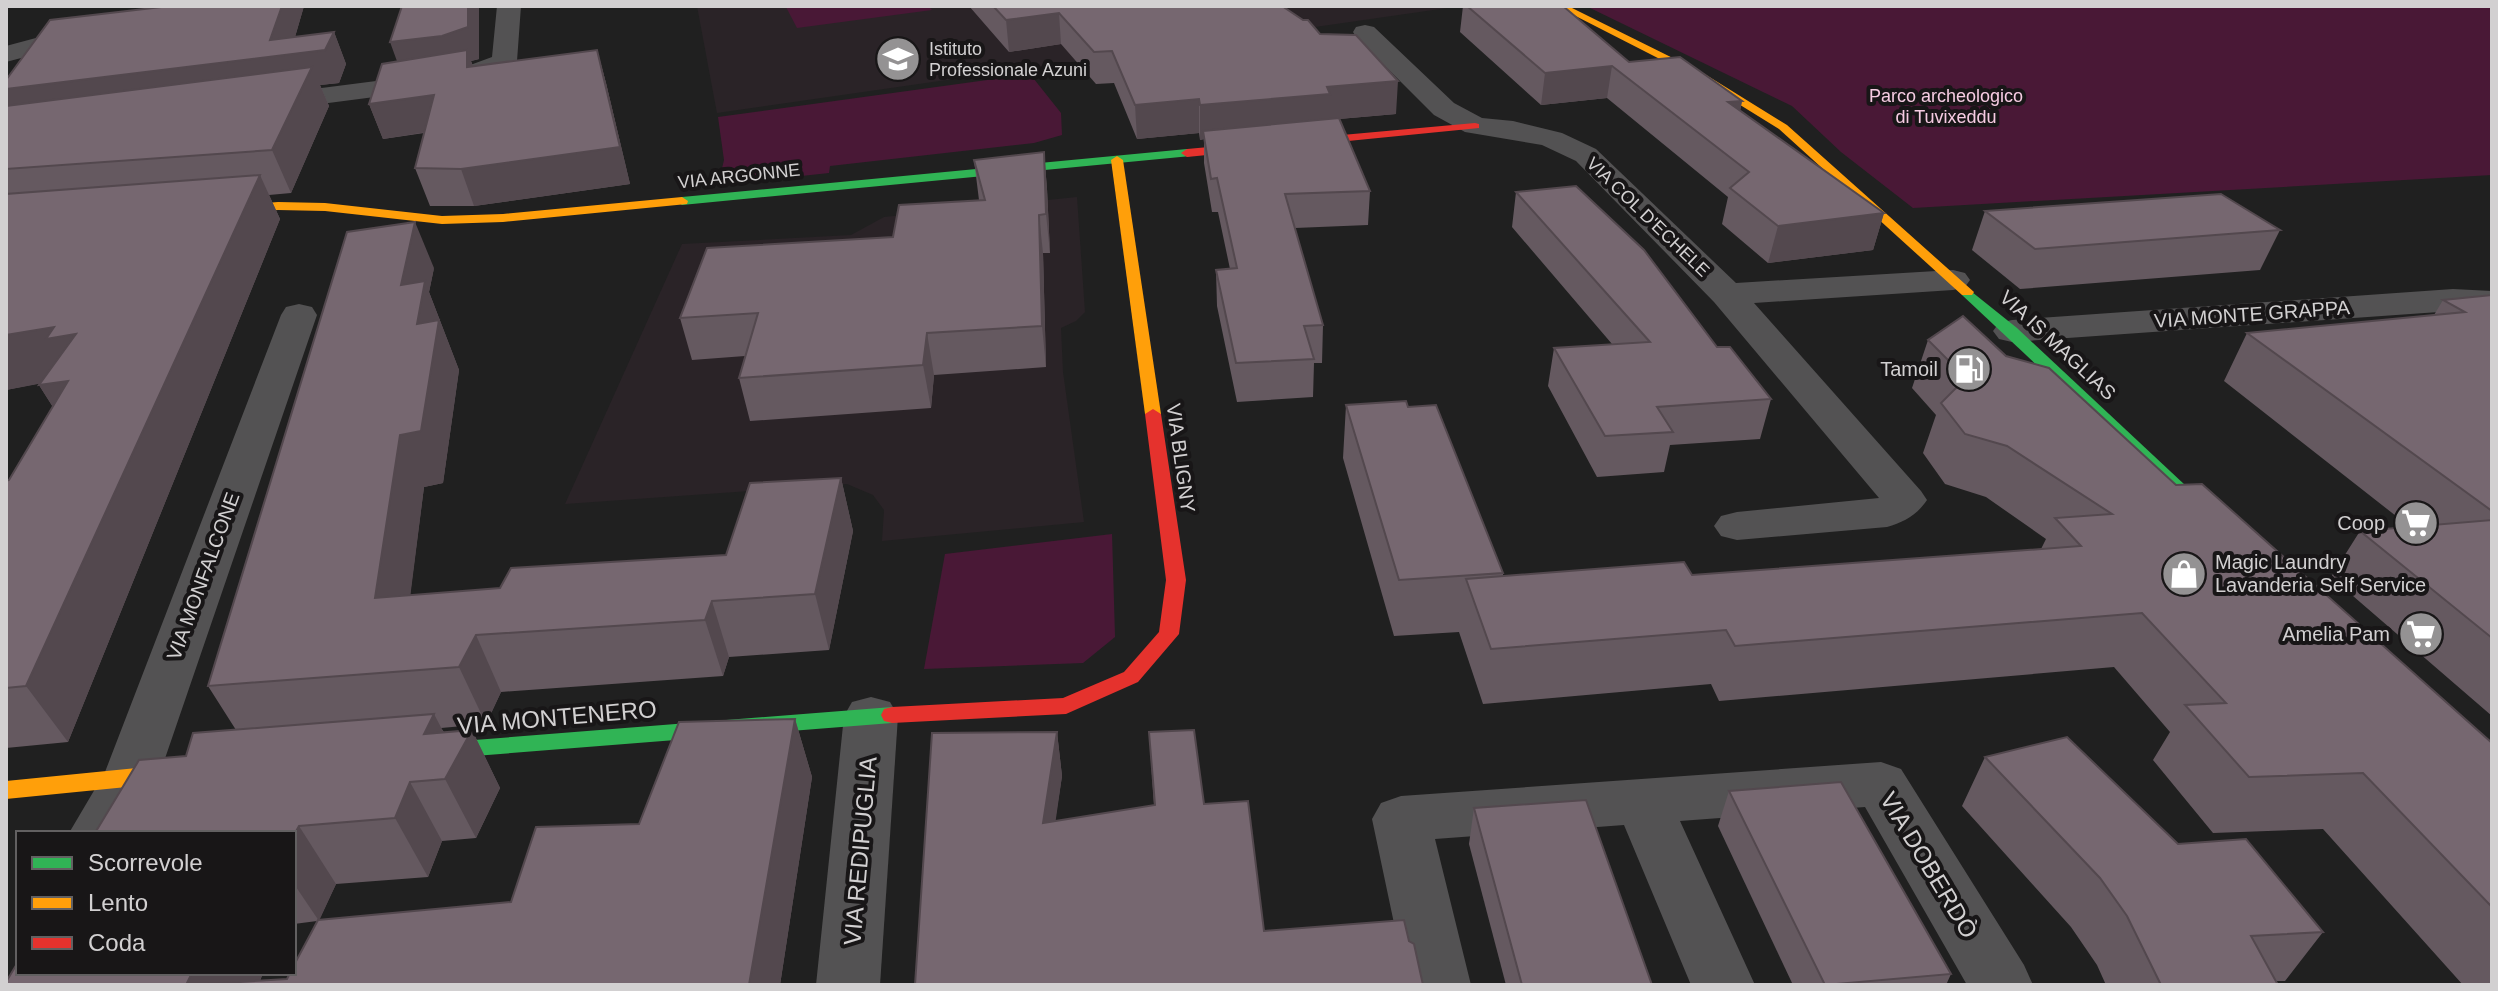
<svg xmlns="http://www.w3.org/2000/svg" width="2498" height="991" font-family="Helvetica,sans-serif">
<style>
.built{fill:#2a2327}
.green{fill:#491836}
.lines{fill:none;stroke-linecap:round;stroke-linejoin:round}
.street{fill:#535253;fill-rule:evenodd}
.fast{fill:#30b455;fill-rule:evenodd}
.slow{fill:#ff9f0a;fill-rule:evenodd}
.jam{fill:#e5322d;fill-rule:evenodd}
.wall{fill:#655960}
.shaded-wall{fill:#53484e}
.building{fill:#766770;stroke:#53484e;stroke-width:2}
.labels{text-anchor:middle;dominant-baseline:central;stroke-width:8;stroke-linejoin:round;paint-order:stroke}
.far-poi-label{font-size:18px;fill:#d2d0d1;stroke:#181617;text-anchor:start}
.far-park-label{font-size:18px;fill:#f6cbe2;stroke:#181617}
.far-street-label{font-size:18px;fill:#d2d0d1;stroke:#181617}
.street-label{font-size:20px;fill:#d2d0d1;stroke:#181617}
.poi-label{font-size:20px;fill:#d2d0d1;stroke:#181617;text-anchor:end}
.near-street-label{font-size:24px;fill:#d2d0d1;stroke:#181617}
</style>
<rect width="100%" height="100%" fill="#202020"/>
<!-- built -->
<g class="built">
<path d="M697,6H1461L717,113Z"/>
<path d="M1077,197L1085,312L1076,321L1061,328L1063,372L1084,522L882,541L884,510L873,495L847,484L565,504L682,244L851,235L884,217Z"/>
</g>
<!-- green -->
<g class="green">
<path d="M789,6H928L932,10L797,28L786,7Z"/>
<path d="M1586,6H2492V175L1913,208L1841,152L1792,106Z"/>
<path d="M1030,74L1061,113L1062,135L1034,143L830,166L829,173L718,185L724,160L718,117Z"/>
<path d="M1112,534L1115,637L1083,663L924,669L945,554Z"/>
</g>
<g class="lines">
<!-- street -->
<g class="street">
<path d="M155,6H188L184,11L150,24L6,62V46Z"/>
<path d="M497,6H521L517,61L513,66L459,86L267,111L257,109L253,103L257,97L267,95L454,71L492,57Z"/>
<path d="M1365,25L1374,27L1454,103L1482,118L1513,121L1562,133L1596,149L1736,283L1953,270L1965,273L1970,280L1965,287L1953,290L1754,303L1921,491L1927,500C1917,515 1904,522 1887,527L1737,540L1721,536L1714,526L1721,516L1737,512L1879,498L1714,302L1576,161L1542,145L1465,132L1434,115L1356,37L1353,32L1356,27Z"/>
<path d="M2453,289L2492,291V313L2453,311L2012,342L1999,339L1993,331L1999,323L2012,320Z"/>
<path d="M299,304L312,307L317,315L159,776L128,833H69L105,772L281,315L286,307Z"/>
<path d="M871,697L890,702L898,716L880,985H816L844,716L852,702Z"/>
<path d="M1881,762L1901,769L2024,965L2033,985H1967L1865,807L1680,821L1755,985H1691L1624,825L1435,839L1471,985H1407L1372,819L1381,803L1401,796Z"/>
</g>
<!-- fast -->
<g class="fast">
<path d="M1187,149L1193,153L1191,156L682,205L676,201L682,197Z"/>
<path d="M1967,288L2017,328L2185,485L2188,489L2185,493H2173L1962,295V289Z"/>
<path d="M892,707L900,709L903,715L900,721L892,723L423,760L415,758L412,752L415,746L423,744Z"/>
</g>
<!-- slow -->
<g class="slow">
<path d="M1556,6H1568L1703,73L1787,125L1974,292L1972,295H1962L1779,129L1695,77Z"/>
<path d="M1117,156L1123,160L1161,414L1153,419L1145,414L1111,160Z"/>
<path d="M682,197L688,201L687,204L503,222L442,224L325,211L278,210L214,215L207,211L214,207L278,202L325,203L442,216L503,214Z"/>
<path d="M187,763L195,766L198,772L195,778L187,781L6,799V781Z"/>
</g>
<!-- jam -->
<g class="jam">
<path d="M1475,123L1479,124V128L1187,157L1181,153L1187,149Z"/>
<path d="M1153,409L1161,414L1186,580L1179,634L1138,682L1066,714L892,723L884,721L881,715L884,709L892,707L1063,698L1124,672L1159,632L1166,580L1145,414Z"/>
</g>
</g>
<!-- wall -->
<g class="wall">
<path d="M304,6L295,37L334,32L346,64L339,83L320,85L329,106L291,193L269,195L280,219L68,742L6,748V481L9,480L53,407L39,385L41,383L6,390V106H7L6,103V80Z"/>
<path d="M402,6H479V59L471,61L473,66L597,50L606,83L630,184L474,206H430L415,168L424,133L383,139L369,104L397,61Z"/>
<path d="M969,6H1282L1320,34L1396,114L1339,119L1370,191L1368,225L1295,228L1323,325L1322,363H1314L1313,397L1237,402L1217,306L1216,270L1230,269L1218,212H1212L1204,163V139L1200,140L1199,133L1137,139L1114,83L1096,84L1061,44L1009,52Z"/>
<path d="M1463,6H1563L1629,62L1742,101L1740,111L1884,213L1873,250L1768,263L1722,224L1728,197L1607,98L1541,105L1460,32Z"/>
<path d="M1044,152L1047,189L1050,253H1043L1046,367L934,375L931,408L750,421L739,378L745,356L692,360L680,318L893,237L979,200L974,160Z"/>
<path d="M1516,192L1717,347L1771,399L1760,439L1670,445L1664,472L1597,477L1548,386L1554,348L1612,344L1512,227Z"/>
<path d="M1985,211L2280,230L2260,270L2020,289L1972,250Z"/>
<path d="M434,268L429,292L459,370L443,483L424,487L410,595L500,588L726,555L841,478L853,531L829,650L729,657L723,676L501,692L486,724L441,728L444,732L472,730L500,788L476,838L442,841L428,877L336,884L319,920L511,902L639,824L795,719L812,777L780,985H6L18,973H263L260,981L287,979L317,921L294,924V833L186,756L236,730L208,686Z"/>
<path d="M2492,295V716L2331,577L2360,531L2410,527L2224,381L2247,333L2434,315L2443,300Z"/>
<path d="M1928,340L2006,356L2176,485L2492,743V985H2463L2323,829L2213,833L2153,760L2170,732L2114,667L1719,701L1711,684L1483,704L1459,632L1394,636L1343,458L1346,405L1503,573V576L1692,575L2041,549L2046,539L1986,497L1945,484L1923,453L1936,415L1912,388Z"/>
<path d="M1057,732L1062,776L1055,821L1154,805L1149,732L1204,804L915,985Z"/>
<path d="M1985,757L2178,844L2323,932L2285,981H2276L2278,985H2106L2097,965L2071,927L1962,806Z"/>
<path d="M1729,791L1951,974L1946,985H1793L1718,826Z"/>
<path d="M1474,808L1652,985H1506L1469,844Z"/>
</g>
<!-- shaded-wall -->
<g class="shaded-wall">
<path d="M282,6H304L290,54L334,32L346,64L339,83L320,85L329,106L291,193L272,150L18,124L6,103V89L270,40Z"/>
<path d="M468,6H479V59L471,61L479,83L402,75L390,42Z"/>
<path d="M1059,13L1061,44L1009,52L1006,20Z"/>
<path d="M597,50L606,83L630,184L474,206L461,169Z"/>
<path d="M1612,66L1607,98L1541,105L1545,73Z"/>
<path d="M1398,81L1396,114L1203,131L1204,139L1200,140V105L1327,87Z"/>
<path d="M434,95L446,129L383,139L369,104Z"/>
<path d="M1199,99V133L1137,139L1135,105Z"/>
<path d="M1742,101L1735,134L1728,102Z"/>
<path d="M1044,152L1047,189L1050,253L1046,214Z"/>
<path d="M260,175L280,219L68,742L26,686Z"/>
<path d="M1884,213L1873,250L1768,263L1778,226Z"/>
<path d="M1039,215L1043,253L1046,367L1042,326Z"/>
<path d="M415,222L434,268L429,292L459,370L443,483L424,487L403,654L375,598L401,285Z"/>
<path d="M54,327L76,334L70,378L6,390V335Z"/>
<path d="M927,333L934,375L931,408L923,365Z"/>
<path d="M68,381L71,436L39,385Z"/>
<path d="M841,478L853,531L829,650L815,594Z"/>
<path d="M712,601L729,657L723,676L705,620Z"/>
<path d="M476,635L501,692L486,724L459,667Z"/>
<path d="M434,714L457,758L472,730L500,788L476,838L445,779L424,734Z"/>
<path d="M795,719L812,777L780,985H749Z"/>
<path d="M1057,732L1062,776L1049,867L1043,823Z"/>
<path d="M410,782L442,841L428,877L395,818Z"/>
<path d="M299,826L336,884L319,921L294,884V835Z"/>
<path d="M192,973H263L258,985H186Z"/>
</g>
<!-- building -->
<g class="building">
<path d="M170,6H282L270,40L334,32L325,50L6,89V80L50,20Z"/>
<path d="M402,6H468V27L442,36L390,42Z"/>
<path d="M993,6H1282L1303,20H1308L1320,34L1356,35L1398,81L1327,87L1330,94L1200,105L1199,99L1135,105L1112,51L1094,52L1059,13L1006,20Z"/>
<path d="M1467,6H1563L1629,62L1680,57L1742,101L1728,102L1884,213L1778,226L1730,188L1749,172L1612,66L1545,73Z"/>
<path d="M467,50V67L597,50L620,147L461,169L415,168L434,95L369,104L382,64Z"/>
<path d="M312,67L272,150L6,169V106Z"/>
<path d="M1339,118L1370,191L1285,194L1323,325L1304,326L1314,359L1236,363L1216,270L1237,268L1217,178L1211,179L1203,131Z"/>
<path d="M1044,152L1046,214L1039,215L1042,326L927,333L923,365L739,378L758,313L680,318L707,248L893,237L899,205L985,200L974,160Z"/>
<path d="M260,175L26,686L6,688V481L9,480L68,381L39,385L76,334L46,339L54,327L6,335V194Z"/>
<path d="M1576,186L1644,250L1717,347H1730L1771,399L1657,407L1673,432L1605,436L1554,348L1650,342L1516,192Z"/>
<path d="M2221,194L2280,230L2035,249L1985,211Z"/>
<path d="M415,222L401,285L425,281L417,324L439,320L421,431L400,435L375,598L500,588L511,568L726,555L750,483L841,478L815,594L712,601L705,620L476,635L459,667L208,686L347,232Z"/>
<path d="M2492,295V511L2247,333L2465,312L2443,300Z"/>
<path d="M1963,316L2006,356L2049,368L2176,485L2202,484L2492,743V907L2363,773L2249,777L2185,705L2226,703L2142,613L1735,646L1726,630L1491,649L1466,579L1684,562L1692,575L2081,546L2055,518L2112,514L2007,446L1965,434L1941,403L1966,378L1928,340Z"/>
<path d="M1406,401L1408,407L1436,405L1503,573L1399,580L1346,405Z"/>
<path d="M2492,520V638L2360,531Z"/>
<path d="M434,714L424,734L472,730L445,779L410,782L395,818L299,826L294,835V833H95L139,760L186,756L193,733Z"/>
<path d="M795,719L749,985H192L287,979L290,973H294V965L318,920L511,902L536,827L639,824L679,722Z"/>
<path d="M1194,730L1204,804L1248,801L1264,931L1404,920L1409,941L1414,944L1423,985H915L932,733L1057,732L1043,823L1155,805L1149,732Z"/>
<path d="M2067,737L2178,844L2246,839L2323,932L2251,936L2278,985H2161L2127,916L2100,878L1985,757Z"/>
<path d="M1841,782L1951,974L1825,985L1729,791Z"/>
<path d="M1586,800L1652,985H1522L1474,808Z"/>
<path d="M18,962V973H192L186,985H6V982Z"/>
</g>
<!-- icons -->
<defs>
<g id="school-disc" transform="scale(2.3)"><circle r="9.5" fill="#949293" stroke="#181617"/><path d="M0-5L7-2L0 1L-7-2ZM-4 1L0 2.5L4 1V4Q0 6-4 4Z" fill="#fff"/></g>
<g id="fuel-disc" transform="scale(2.3)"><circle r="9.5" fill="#949293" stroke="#181617"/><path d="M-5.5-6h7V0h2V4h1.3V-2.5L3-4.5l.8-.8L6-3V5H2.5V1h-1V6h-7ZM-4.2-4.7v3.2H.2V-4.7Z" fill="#fff"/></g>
<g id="supermarket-disc" transform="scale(2.3)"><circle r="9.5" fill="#949293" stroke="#181617"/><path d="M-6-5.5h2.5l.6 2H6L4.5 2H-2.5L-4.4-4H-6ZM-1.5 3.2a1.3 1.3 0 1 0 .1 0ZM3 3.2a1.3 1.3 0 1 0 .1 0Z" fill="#fff"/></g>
<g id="shop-disc" transform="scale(2.3)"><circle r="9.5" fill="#949293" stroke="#181617"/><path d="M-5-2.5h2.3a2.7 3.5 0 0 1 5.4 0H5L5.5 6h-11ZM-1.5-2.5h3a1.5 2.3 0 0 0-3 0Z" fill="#fff"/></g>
</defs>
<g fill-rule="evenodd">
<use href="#school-disc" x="898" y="59"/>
<use href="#fuel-disc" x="1969" y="369"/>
<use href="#supermarket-disc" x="2416" y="523"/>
<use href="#shop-disc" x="2184" y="574"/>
<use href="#supermarket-disc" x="2421" y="634"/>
</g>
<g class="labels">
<!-- far-poi labels -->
<g class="far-poi-label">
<text x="929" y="49">Istituto<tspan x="929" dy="21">Professionale Azuni</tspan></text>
</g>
<!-- far-park labels -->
<g class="far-park-label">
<text x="1946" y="96">Parco archeologico<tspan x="1946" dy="21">di Tuvixeddu</tspan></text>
</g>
<!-- far-street labels -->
<g class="far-street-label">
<text transform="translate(739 176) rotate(-6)">VIA ARGONNE</text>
<text transform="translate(1648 217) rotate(44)">VIA COL D'ECHELE</text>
</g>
<!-- street labels -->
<g class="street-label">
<text transform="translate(2252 314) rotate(-4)">VIA MONTE GRAPPA</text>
<text transform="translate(2058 345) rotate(43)">VIA IS MAGLIAS</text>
<text transform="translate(1181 458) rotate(82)">VIA BLIGNY</text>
<text transform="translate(203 576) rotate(-70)">VIA MONFALCONE</text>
</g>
<!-- poi labels -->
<g class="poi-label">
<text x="1938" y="369">Tamoil</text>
<text x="2385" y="523">Coop</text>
<text x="2215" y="562" text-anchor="start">Magic Laundry<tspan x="2215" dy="23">Lavanderia Self Service</tspan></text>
<text x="2390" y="634">Amelia Pam</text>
</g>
<!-- near-street labels -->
<g class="near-street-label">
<text transform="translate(557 717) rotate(-5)">VIA MONTENERO</text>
<text transform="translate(860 851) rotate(-85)">VIA REDIPUGLIA</text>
<text transform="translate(1929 865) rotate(59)">VIA DOBERDÒ</text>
</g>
</g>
<!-- border -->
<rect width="2498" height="991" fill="none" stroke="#d2d0d1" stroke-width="16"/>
<!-- legend -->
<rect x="16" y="831" width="280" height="144" fill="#181617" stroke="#626061" stroke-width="2"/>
<rect x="32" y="857" width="40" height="12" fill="#30b455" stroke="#626061" stroke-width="2"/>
<text x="88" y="871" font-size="24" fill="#d2d0d1">Scorrevole</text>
<rect x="32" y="897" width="40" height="12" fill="#ff9f0a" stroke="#626061" stroke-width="2"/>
<text x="88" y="911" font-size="24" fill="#d2d0d1">Lento</text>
<rect x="32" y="937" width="40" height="12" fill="#e5322d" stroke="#626061" stroke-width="2"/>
<text x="88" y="951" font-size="24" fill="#d2d0d1">Coda</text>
</svg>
